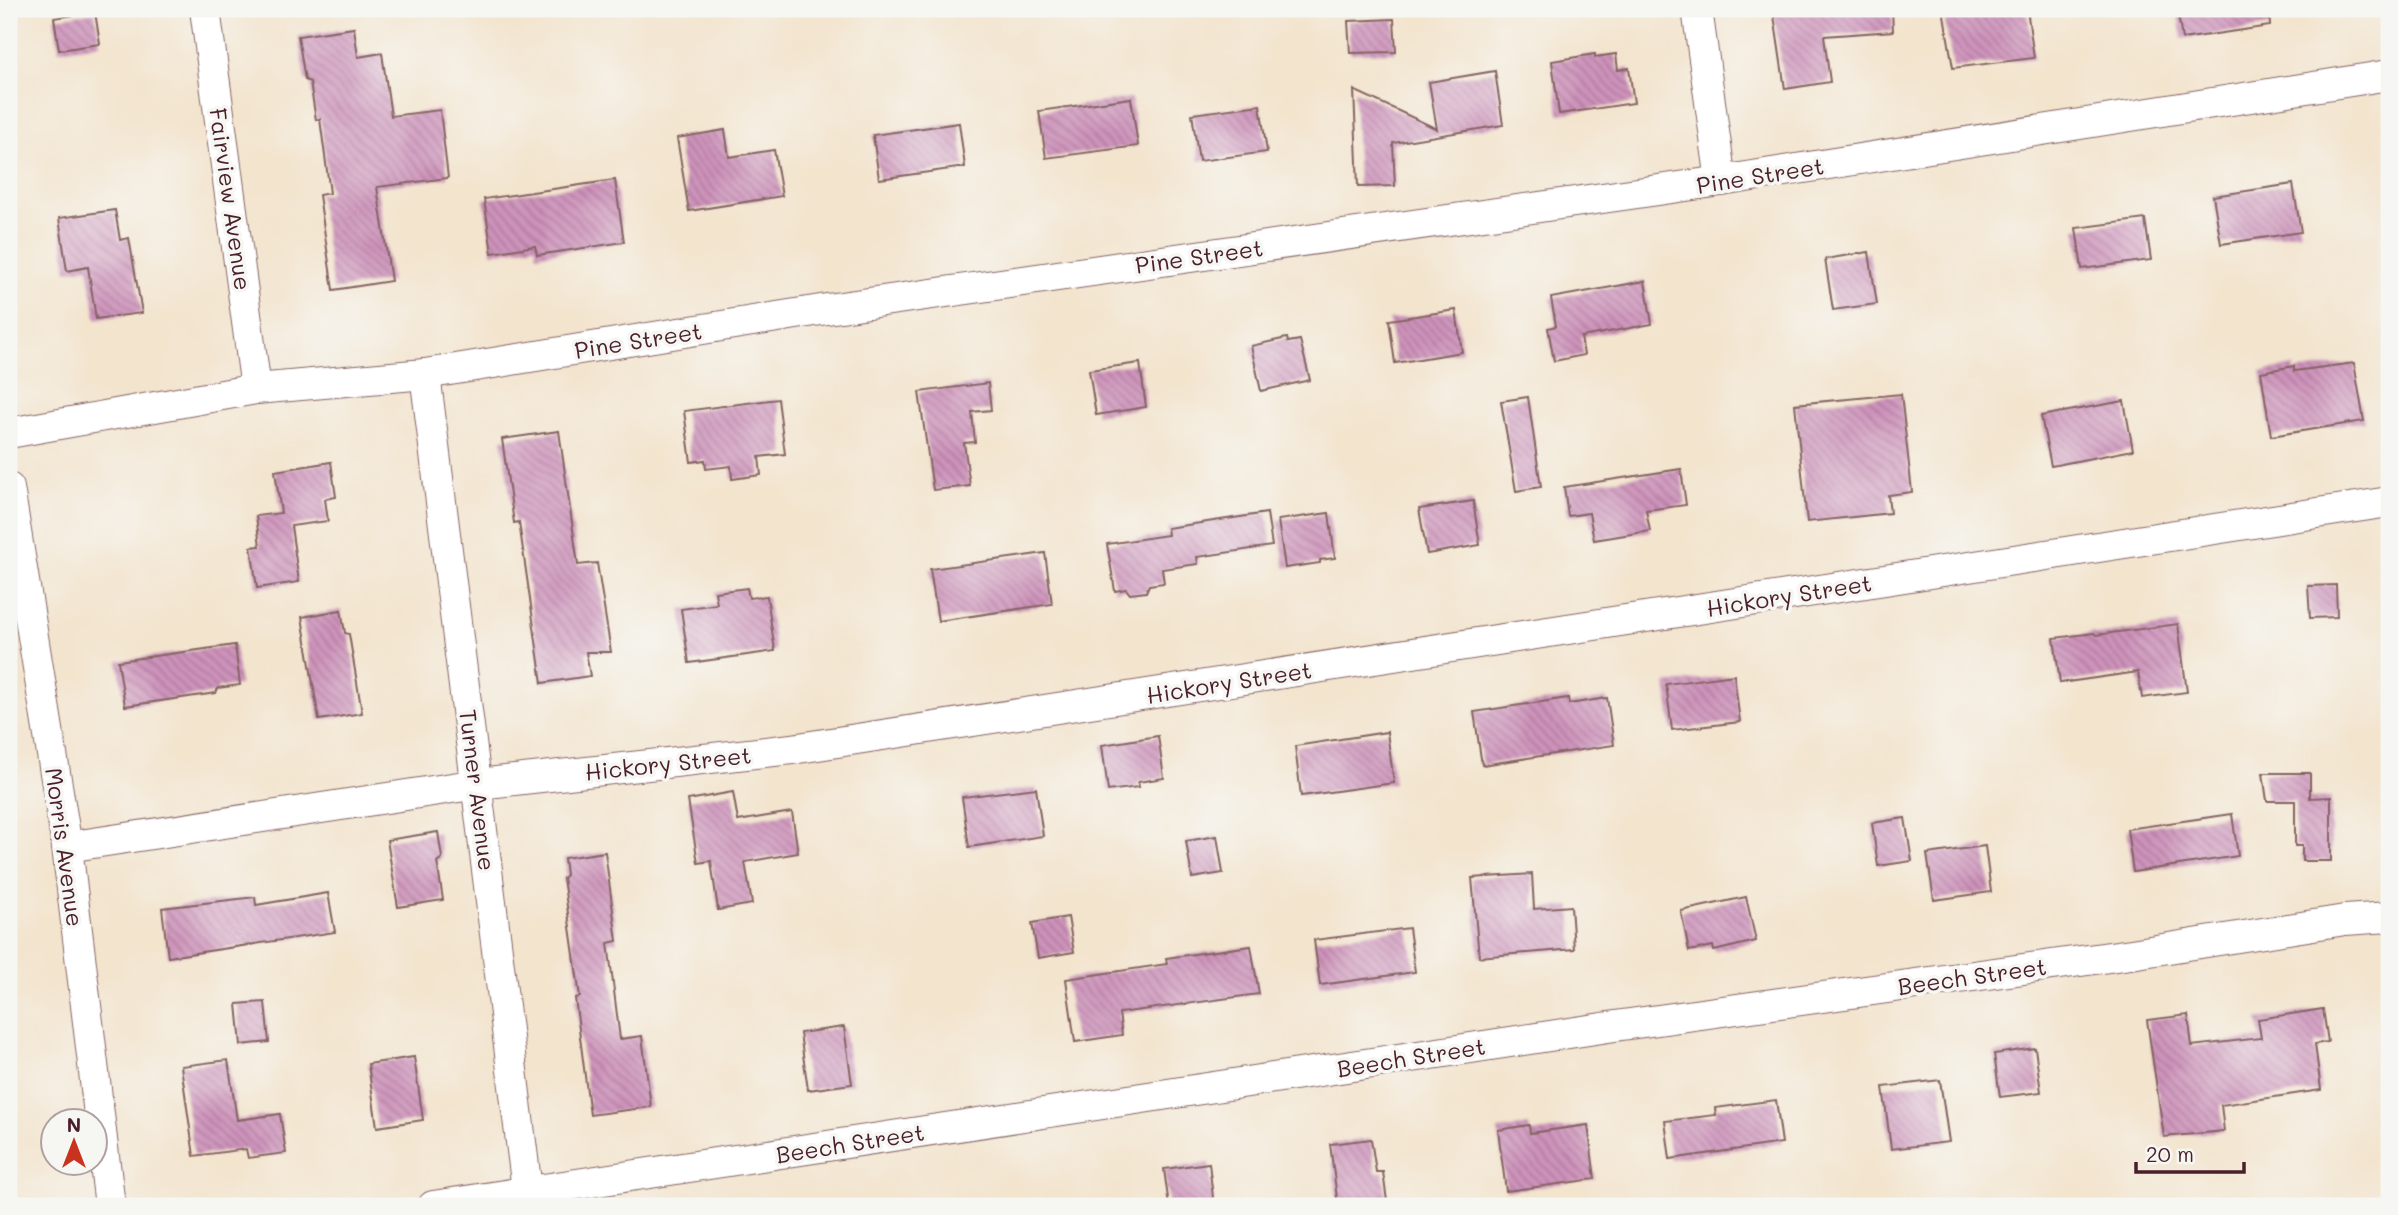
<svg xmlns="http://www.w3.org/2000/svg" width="2398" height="1215" font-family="Mali,sans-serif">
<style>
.building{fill:url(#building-back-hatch)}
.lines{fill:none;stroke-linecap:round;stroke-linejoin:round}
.minor-casing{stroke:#856464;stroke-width:32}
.minor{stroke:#fff;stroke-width:30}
.labels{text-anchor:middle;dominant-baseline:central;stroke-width:7;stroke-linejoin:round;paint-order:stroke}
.street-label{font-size:23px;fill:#4a1f2b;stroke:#f6f6f2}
</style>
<defs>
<pattern id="building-back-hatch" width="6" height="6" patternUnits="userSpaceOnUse" patternTransform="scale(1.75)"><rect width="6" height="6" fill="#ce93bb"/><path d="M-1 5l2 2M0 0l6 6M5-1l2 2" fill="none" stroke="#a97798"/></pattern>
</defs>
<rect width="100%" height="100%" fill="#f6f6f2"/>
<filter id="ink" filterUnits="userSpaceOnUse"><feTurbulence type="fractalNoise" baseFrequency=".0143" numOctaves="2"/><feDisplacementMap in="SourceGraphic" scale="14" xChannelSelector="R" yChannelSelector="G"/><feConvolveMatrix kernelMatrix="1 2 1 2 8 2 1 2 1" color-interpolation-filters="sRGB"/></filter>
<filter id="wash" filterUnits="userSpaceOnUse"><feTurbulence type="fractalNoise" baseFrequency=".00686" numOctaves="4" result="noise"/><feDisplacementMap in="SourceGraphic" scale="28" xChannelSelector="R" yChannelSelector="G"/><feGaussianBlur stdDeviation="1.57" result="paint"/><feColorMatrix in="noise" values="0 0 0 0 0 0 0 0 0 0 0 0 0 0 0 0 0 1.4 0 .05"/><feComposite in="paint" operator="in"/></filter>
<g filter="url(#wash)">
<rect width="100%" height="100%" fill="#f3e4ce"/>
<g id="blocks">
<!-- building -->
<g class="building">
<path d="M1773,9H1892L1893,31L1824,36L1830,82L1785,89Z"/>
<path d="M1943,9H2027L2034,58L1953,68Z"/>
<path d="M2177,9H2269L2270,26L2182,39Z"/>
<path d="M95,12L100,44L59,50L54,18Z"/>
<path d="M1394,19L1396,52L1350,53L1348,21Z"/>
<path d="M354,28L358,57L382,53L391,116L440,110L448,178L377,187L391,281L333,290L319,195L330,193L320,119L316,120L310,82L305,80L298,36Z"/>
<path d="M1595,54V57L1616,54L1618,70L1629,68L1634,103L1559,114L1552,61Z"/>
<path d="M1495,71L1503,125L1393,143L1395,186L1358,187L1354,90L1437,129L1429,82Z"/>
<path d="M1131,98L1138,146L1046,158L1039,111Z"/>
<path d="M1260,105L1267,152L1199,161L1192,114Z"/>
<path d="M959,123L965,167L879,179L873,135Z"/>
<path d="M725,130L729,157L774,150L782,196L689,211L677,138Z"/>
<path d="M615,180L624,242L537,255L535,246L492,253L484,199Z"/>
<path d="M2293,184L2301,232L2221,244L2213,196Z"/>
<path d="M115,210L120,240L129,238L142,313L96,319L88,267L67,271L59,218Z"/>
<path d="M2145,219L2151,260L2082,269L2076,228Z"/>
<path d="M1869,252L1877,304L1833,310L1825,259Z"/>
<path d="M1645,281L1652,324L1581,337L1584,355L1554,361L1548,328L1556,326L1551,298Z"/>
<path d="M1456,310L1462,352L1395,363L1389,320Z"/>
<path d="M1287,338L1288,342L1300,340L1310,380L1261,391L1251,346Z"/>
<path d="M1140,363L1146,407L1096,415L1089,370Z"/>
<path d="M2354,363L2364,421L2271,436L2261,372L2294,366V371Z"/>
<path d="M988,383L991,410L972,412L975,442L964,443L970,486L933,490L919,392Z"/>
<path d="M1901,394L1912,492L1888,495L1890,513L1807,522L1795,404Z"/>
<path d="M1528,397L1541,487L1516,491L1501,401Z"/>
<path d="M778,399L785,454L759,457L761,475L732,479L731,466L706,469L705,460L691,462L684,411Z"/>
<path d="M2124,401L2133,450L2051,466L2041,416Z"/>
<path d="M559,431L578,565L597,563L611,652H586L590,676L542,683L519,522L514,523L502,439Z"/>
<path d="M331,462L336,497L325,499L328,521L291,526L299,582L257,588L251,547L260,546L256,516L281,513L275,471Z"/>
<path d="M1681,469L1686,505L1646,510L1650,531L1594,540L1589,513L1568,516L1564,487Z"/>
<path d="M1473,501L1480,545L1427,554L1419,509Z"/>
<path d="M1267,513L1272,546L1197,557L1198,564L1162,569L1164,583L1149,585L1146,592L1130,594L1126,589L1115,591L1107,544L1168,535L1167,528Z"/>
<path d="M1329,513L1335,558L1320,560V563L1285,568L1278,520Z"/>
<path d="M1045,553L1052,604L938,621L930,569Z"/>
<path d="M2336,585L2337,617L2310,618L2308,586Z"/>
<path d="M747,588L749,598L767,596L775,651L689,663L681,609L717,604L715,592Z"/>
<path d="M341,610L345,633L349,634L362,713L319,720L302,617Z"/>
<path d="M2178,624L2187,692L2142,698L2138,672L2060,683L2054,638L2094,633L2096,635Z"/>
<path d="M235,645L240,685L218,688L216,693L125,706L118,661Z"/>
<path d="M1734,675L1740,722L1672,730L1666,684Z"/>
<path d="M1568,698L1569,704L1607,698L1614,745L1482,765L1474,712Z"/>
<path d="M1387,732L1394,783L1301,796L1295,746Z"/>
<path d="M1158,736L1164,778L1138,782L1139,787L1108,791L1102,745Z"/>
<path d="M2263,773H2310V798L2331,797V861H2302V846H2295V801H2267Z"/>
<path d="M1036,788L1043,836L969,847L962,797Z"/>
<path d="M733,792L738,821L792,812L798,853L745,862L752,904L718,910L711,861L698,863L688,800Z"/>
<path d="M2232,814L2238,856L2133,872L2127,829Z"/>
<path d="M1905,818L1912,861L1878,866L1872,823Z"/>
<path d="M438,832L442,858L437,862L443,900L398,907L387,840Z"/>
<path d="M1217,836L1223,873L1192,878L1186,841Z"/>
<path d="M1985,846L1991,892L1934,900L1927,854Z"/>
<path d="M605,852L617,941L608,943L620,1039L642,1036L651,1107L590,1115L575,998L580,997L563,878L566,875L564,858Z"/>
<path d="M1532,874L1534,909L1571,906L1574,949L1479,957L1472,878Z"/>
<path d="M328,893L335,932L168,957L162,908L255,897L256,905Z"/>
<path d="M1746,897L1756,941L1714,951L1713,946L1689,951L1681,911Z"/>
<path d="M1068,917L1074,952L1038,958L1032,923Z"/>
<path d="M1409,928L1415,972L1320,985L1314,940Z"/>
<path d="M1251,946L1259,994L1119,1013L1122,1035L1075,1042L1066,979L1167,964L1166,958Z"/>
<path d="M265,1002L269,1042L241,1045L237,1004Z"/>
<path d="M2323,1009L2328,1042L2315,1044L2321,1090L2221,1105L2224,1131L2164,1137L2147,1020L2188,1015L2192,1046L2261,1038L2258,1019Z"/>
<path d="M844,1027L852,1084L808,1090L800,1033Z"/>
<path d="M2035,1048L2041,1092L2000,1097L1994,1054Z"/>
<path d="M414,1057L423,1120L377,1127L368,1064Z"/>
<path d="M228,1060L237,1120L280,1114L286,1153L248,1158L246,1149L194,1156L181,1066Z"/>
<path d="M1940,1080L1949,1142L1891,1149L1883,1087Z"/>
<path d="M1776,1100L1782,1143L1670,1159L1665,1121L1716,1115L1715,1108Z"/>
<path d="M1529,1125L1530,1133L1588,1125L1595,1179L1506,1191L1498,1130Z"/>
<path d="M1371,1139L1376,1172H1383L1387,1201L1338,1206L1330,1144Z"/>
<path d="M1209,1163L1214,1206H1169L1164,1169Z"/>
</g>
</g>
</g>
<g filter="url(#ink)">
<use href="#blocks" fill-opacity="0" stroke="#856464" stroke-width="2"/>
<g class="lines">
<!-- minor casing -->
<g class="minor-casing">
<g id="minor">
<path d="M205,9L256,389"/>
<path d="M1697,9L1721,181"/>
<path d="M425,374L529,1206"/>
<path d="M9,433L256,389L425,374L827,309L1721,181L2389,75"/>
<path d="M9,488L67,847L110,1206"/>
<path d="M67,847L478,784L792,749L2389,502"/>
<path d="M433,1206L1615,1026L2131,954L2345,920L2389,917"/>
</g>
</g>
<!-- minor -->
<use href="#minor" class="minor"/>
</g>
</g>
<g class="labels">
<!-- street labels -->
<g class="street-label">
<text transform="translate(1760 175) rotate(-9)">Pine Street</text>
<text transform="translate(231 199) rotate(82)">Fairview Avenue</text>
<text transform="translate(1199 256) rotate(-8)">Pine Street</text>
<text transform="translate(638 340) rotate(-9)">Pine Street</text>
<text transform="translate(1789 595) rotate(-9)">Hickory Street</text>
<text transform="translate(1229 682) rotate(-9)">Hickory Street</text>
<text transform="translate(668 763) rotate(-6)">Hickory Street</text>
<text transform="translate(478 790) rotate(83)">Turner Avenue</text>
<text transform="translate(65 847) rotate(82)">Morris Avenue</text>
<text transform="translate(1972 976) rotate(-8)">Beech Street</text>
<text transform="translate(1411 1057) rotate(-9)">Beech Street</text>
<text transform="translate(850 1143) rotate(-9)">Beech Street</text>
</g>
</g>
<!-- margin -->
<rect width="2398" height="1215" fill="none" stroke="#f6f6f2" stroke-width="35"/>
<!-- north arrow -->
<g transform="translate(74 1142)"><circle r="33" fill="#f6f6f2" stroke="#b1a0a2" stroke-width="2"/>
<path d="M0-5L12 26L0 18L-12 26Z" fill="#c8321e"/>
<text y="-10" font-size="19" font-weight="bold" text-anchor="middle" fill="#4a1f2b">N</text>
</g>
<!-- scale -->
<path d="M2136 1162v10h108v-10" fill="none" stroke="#4a1f2b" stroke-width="3.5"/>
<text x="2146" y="1162" font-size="21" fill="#4a1f2b" stroke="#f6f6f2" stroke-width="5" paint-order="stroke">20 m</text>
</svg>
